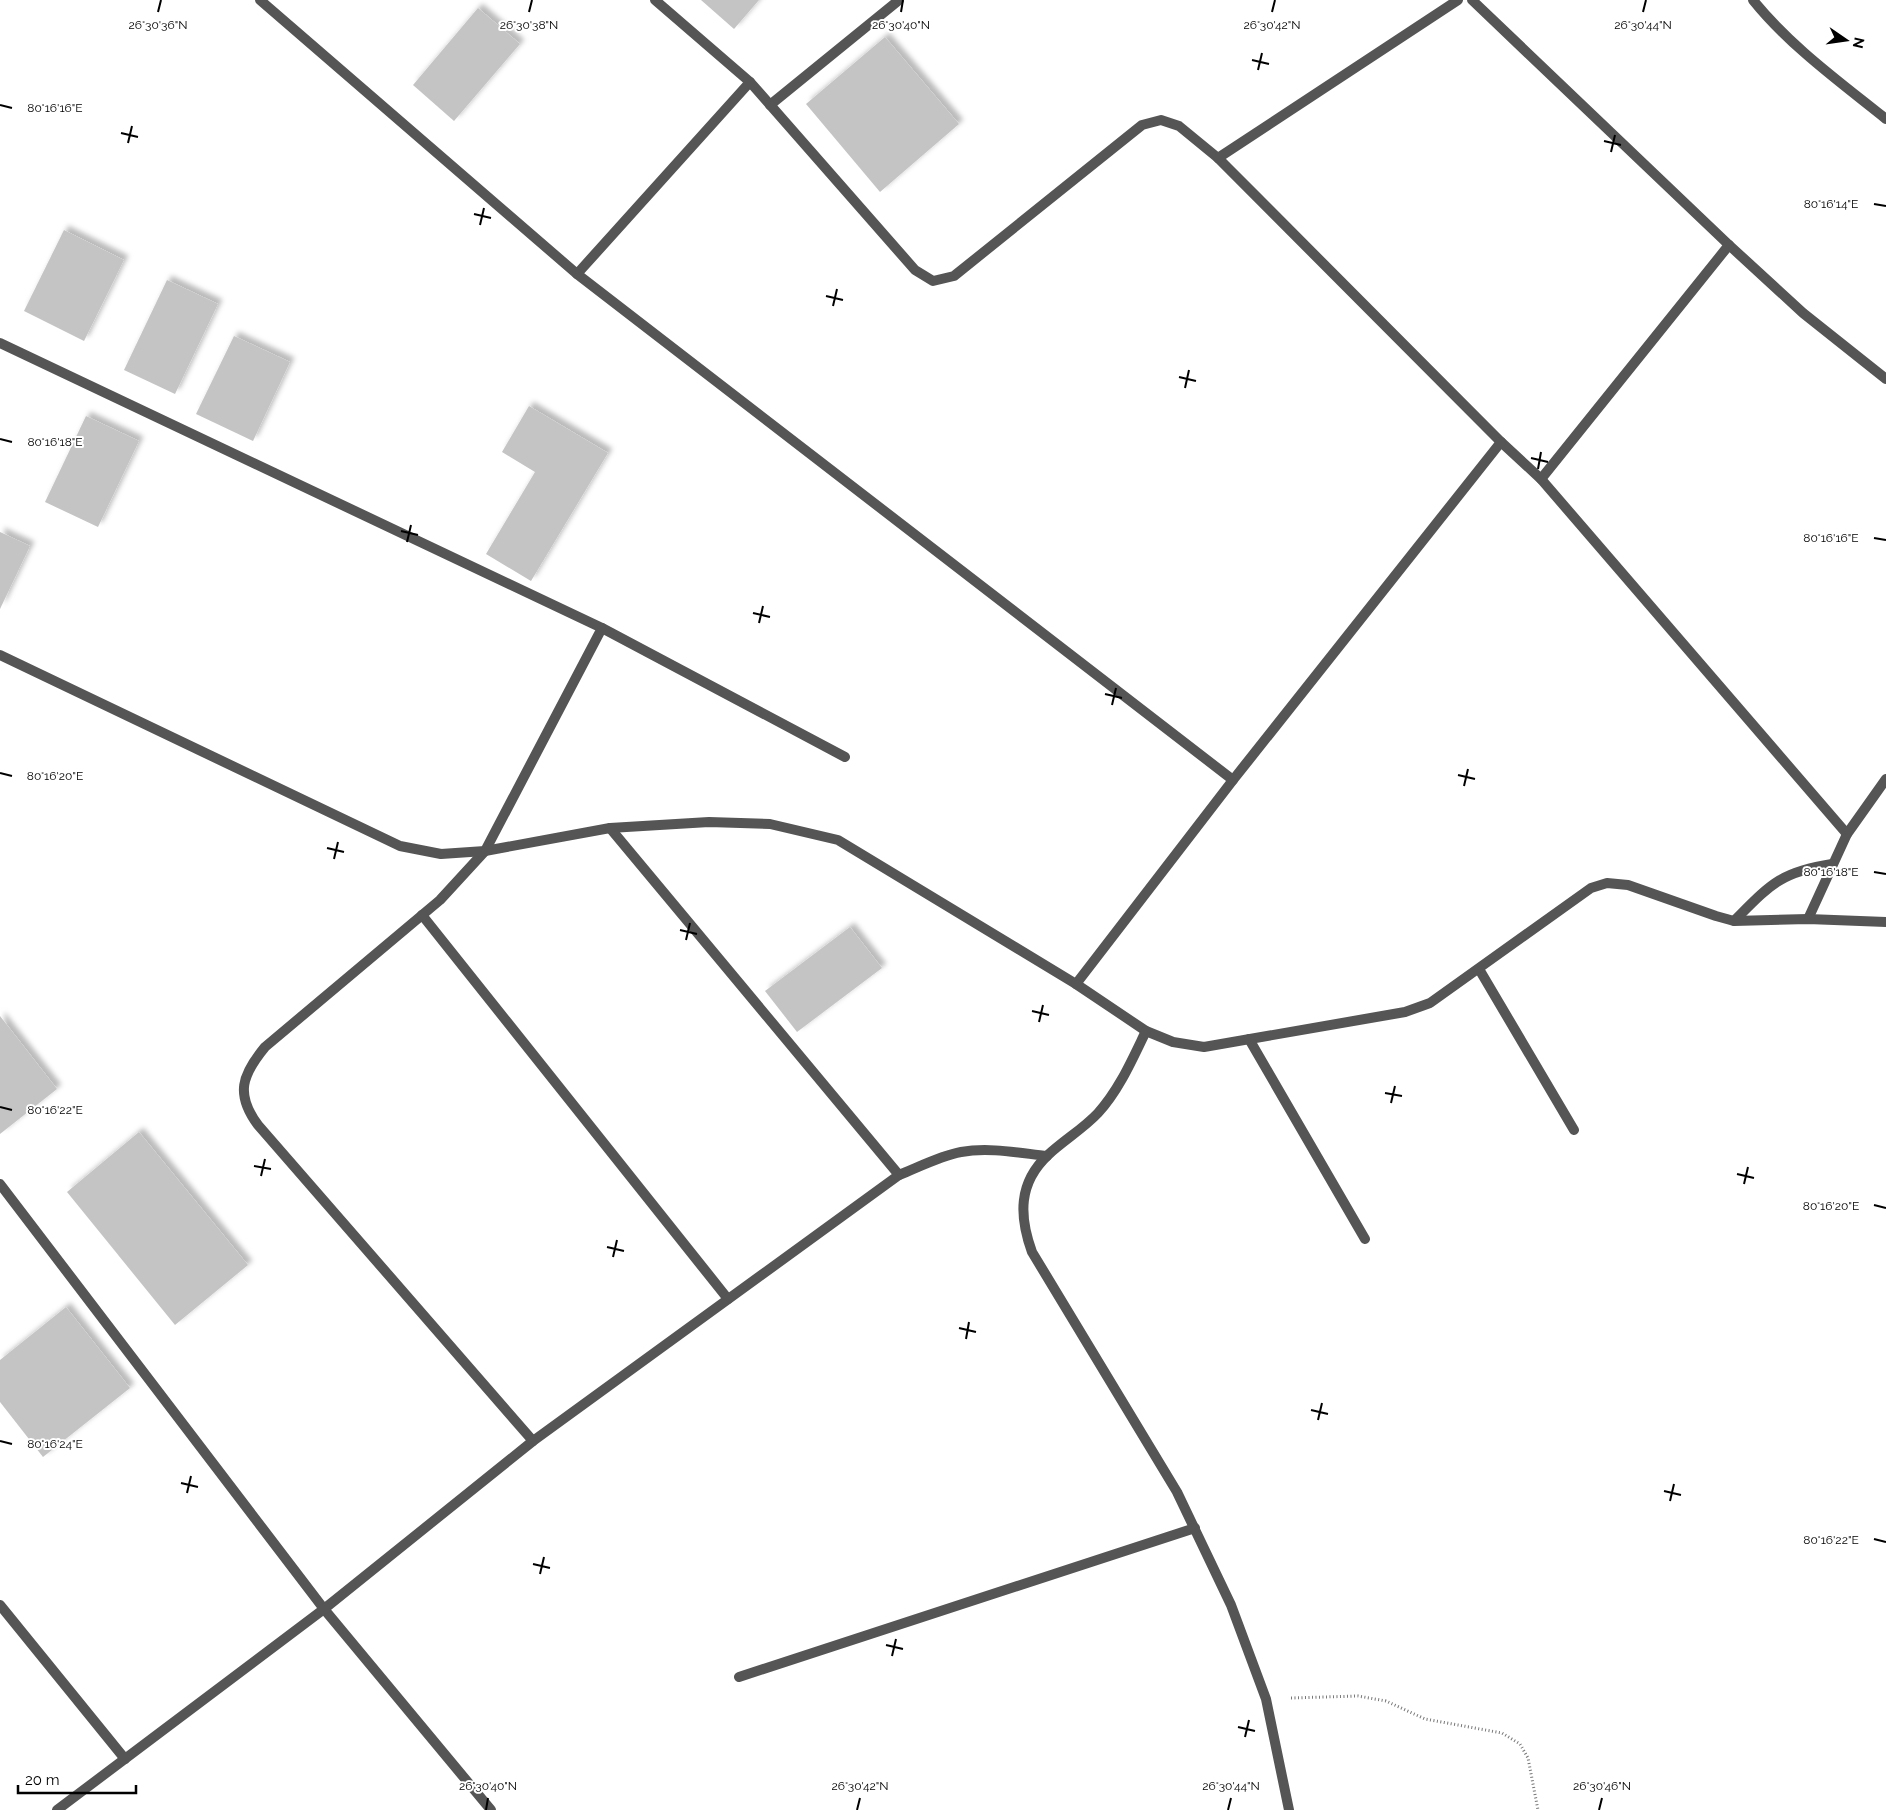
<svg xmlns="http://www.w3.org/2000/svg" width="1886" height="1810" font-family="Raleway,sans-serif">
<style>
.building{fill:#c4c4c4;filter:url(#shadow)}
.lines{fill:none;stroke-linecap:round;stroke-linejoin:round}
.path{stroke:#777;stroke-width:3;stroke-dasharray:1 2.5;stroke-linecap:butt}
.minor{stroke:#555;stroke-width:10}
.ticks{fill:none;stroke:#000;stroke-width:2}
.ticks-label{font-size:12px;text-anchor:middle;fill:#000;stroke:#fff;stroke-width:4;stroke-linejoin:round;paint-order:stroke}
</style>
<defs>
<filter id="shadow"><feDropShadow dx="4.5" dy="-4.5" stdDeviation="2.5" flood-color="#0004"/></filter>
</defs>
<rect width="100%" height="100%" fill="#fff"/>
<!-- building -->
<g class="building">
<path d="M701,0H759L734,29Z"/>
<path d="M478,8L520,44L454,121L413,85Z"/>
<path d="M885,37L959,124L880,192L806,104Z"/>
<path d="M64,230L124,260L84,341L24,311Z"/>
<path d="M167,280L218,304L175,394L124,370Z"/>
<path d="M234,336L290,362L253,441L196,414Z"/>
<path d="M529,406L608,453L531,581L486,554L535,472L502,452Z"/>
<path d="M86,416L139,441L98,527L45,502Z"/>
<path d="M0,532L30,546L0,609Z"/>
<path d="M850,927L882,968L797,1032L765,991Z"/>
<path d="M0,1016L57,1089L0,1134Z"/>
<path d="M139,1132L248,1265L175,1325L67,1192Z"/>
<path d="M66,1307L130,1388L43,1457L0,1402V1360Z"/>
</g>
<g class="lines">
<!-- path -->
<path class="path" d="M1291,1698L1358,1696L1386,1701L1425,1719L1502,1733L1520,1744L1528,1758L1538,1810"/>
<!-- minor -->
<g class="minor">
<path d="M260,0L577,274L750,82"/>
<path d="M655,0L750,82L915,270L933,281L954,276L1142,125L1161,120L1179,126L1218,158L1501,442L1541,479L1847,834"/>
<path d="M1472,0L1729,245L1803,313L1886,379"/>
<path d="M1753,0C1790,46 1840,82 1886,119"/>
<path d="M770,105L899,0"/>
<path d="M1218,158L1458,0"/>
<path d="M0,343L602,628L485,851L440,900L265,1047C242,1075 235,1094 258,1125L533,1441"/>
<path d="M1541,479L1729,245"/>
<path d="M602,628L845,757"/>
<path d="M0,655L400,846L441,854L485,851L610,828L709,822L770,824L838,840L1076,984L1233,780L577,274"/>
<path d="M1233,780L1501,442"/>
<path d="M422,915L728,1299"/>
<path d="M1808,919L1847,834L1886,779"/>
<path d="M1734,921C1770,885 1780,872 1832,864"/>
<path d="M1479,969L1574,1130"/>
<path d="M1076,984L1146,1031L1173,1042L1204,1047L1405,1012L1430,1003L1591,888L1607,883L1628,885L1716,916L1734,921L1808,919L1886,922"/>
<path d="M1146,1031C1132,1060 1119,1090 1098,1113C1083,1129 1064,1140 1048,1155C1018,1183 1019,1216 1032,1252L1177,1492L1231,1605L1266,1699L1289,1810"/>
<path d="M1249,1039L1365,1239"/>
<path d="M899,1175C919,1167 940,1156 961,1152C989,1147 1019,1153 1047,1156"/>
<path d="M0,1184L324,1609L491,1810"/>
<path d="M0,1605L125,1759"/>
<path d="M739,1677L1195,1528"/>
<path d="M57,1810L324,1609L533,1441L899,1175L610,828"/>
</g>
</g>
<!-- ticks -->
<path class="ticks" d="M158,12L161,0M529,12L532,0M901,12L903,0M1272,12L1275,0M1643,12L1646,0M1252,60L1269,64M1258,70L1262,53M0,105L12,108M121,133L138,137M1604,141L1621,145M128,143L132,126M1611,152L1615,135M1874,204L1886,206M474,214L491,218M480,225L484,208M826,296L843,300M833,306L837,289M1179,377L1196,381M1185,388L1189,370M0,439L12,442M1531,458L1548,462M1538,469L1541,452M401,531L418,535M1874,538L1886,540M407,542L411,525M753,613L770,617M759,623L763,606M1105,694L1122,698M1112,705L1116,688M0,773L12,776M1458,775L1475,779M1464,786L1468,769M327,848L344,852M334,859L338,842M1874,872L1886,874M680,930L697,934M686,940L690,923M1032,1011L1049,1015M1039,1022L1043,1005M1385,1093L1402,1096M1391,1103L1395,1086M0,1107L12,1110M254,1166L271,1169M1737,1174L1754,1178M261,1176L265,1159M1744,1184L1748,1167M1874,1205L1886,1208M607,1247L624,1251M613,1257L617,1240M959,1328L976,1332M966,1339L969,1322M1311,1410L1328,1414M1318,1420L1322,1403M0,1441L12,1444M181,1483L198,1487M1664,1491L1681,1495M187,1493L191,1476M1670,1501L1674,1484M1874,1539L1886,1542M533,1564L550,1568M540,1574L544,1557M886,1645L903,1649M892,1656L896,1639M1238,1727L1255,1731M1245,1737L1249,1720M486,1810L488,1798M857,1810L860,1798M1228,1810L1231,1798M1599,1810L1602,1798"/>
<g class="ticks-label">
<text x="158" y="29">26°30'36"N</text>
<text x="529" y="29">26°30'38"N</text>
<text x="901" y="29">26°30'40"N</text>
<text x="1272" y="29">26°30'42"N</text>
<text x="1643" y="29">26°30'44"N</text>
<text x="55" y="112">80°16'16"E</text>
<text x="1831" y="208">80°16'14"E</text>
<text x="55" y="446">80°16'18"E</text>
<text x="1831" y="542">80°16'16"E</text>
<text x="55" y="780">80°16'20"E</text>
<text x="1831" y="876">80°16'18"E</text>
<text x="55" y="1114">80°16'22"E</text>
<text x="1831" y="1210">80°16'20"E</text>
<text x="55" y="1448">80°16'24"E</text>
<text x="1831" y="1544">80°16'22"E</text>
<text x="488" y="1790">26°30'40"N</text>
<text x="860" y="1790">26°30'42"N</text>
<text x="1231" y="1790">26°30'44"N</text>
<text x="1602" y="1790">26°30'46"N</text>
</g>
<!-- north arrow -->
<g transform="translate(1846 40) rotate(103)" stroke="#ffffff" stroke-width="4" paint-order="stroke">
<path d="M0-4L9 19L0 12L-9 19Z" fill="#000000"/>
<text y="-8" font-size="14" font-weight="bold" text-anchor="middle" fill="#000000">N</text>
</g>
<!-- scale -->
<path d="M18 1785v8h118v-8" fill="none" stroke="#000000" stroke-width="2.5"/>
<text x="25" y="1785" font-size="15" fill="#000000" stroke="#ffffff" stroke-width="4" paint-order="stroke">20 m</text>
</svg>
